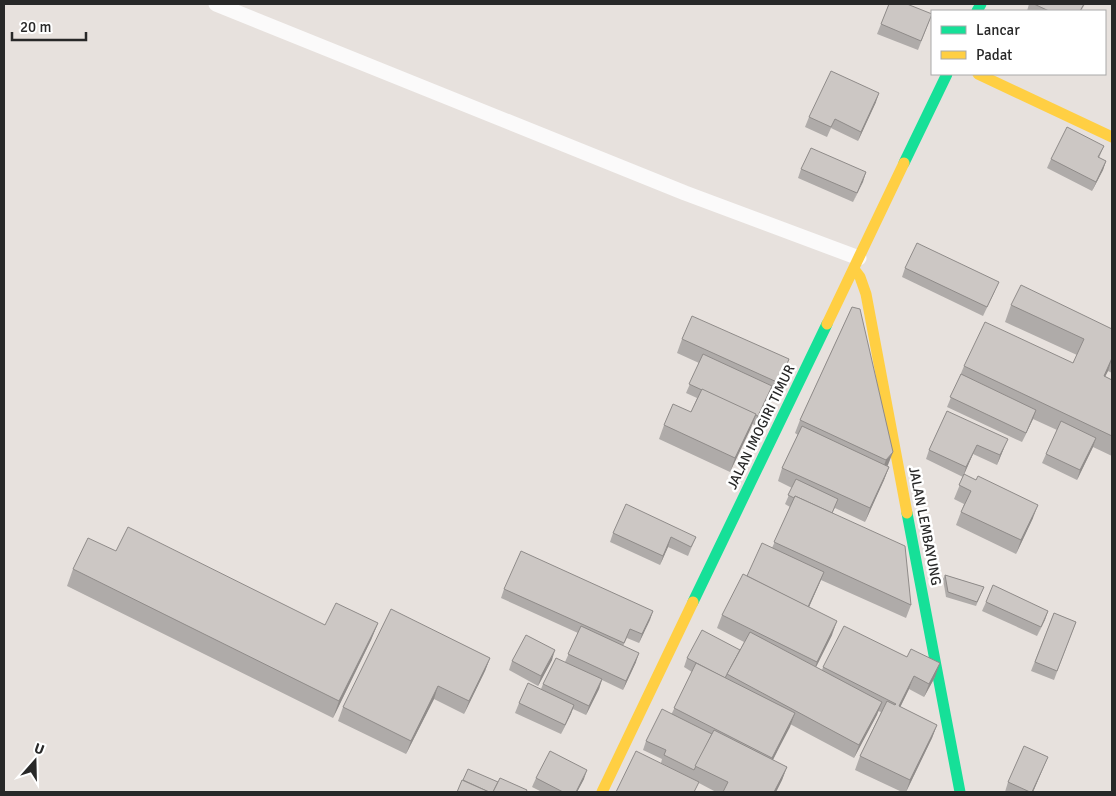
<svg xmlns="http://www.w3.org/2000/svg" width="1116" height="796" font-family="Signika,sans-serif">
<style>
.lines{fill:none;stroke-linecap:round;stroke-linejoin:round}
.lane{stroke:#fbfafa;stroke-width:15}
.fast{stroke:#16e098;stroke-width:11}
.slow{stroke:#ffcf43;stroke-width:11}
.wall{fill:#afaba9}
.shaded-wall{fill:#8f8b89}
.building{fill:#ccc7c4;stroke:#8f8b89}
.labels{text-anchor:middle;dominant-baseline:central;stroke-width:5;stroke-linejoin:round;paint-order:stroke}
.street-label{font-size:14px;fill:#282828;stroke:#fff}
</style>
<rect width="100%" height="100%" fill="#e7e1dd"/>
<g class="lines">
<!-- lane -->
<path class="lane" d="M216,4L685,193L859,258"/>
<!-- fast -->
<g class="fast">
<path d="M977,11L981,4"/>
<path d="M904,163L947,74"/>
<path d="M907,513L960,792"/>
<path d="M693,602L827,324"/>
</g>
<!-- slow -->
<g class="slow">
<path d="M978,74L1112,137"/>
<path d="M854,269L860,277L866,294L907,513"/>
<path d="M827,324L904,163"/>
<path d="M602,792L693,602"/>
</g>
</g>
<!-- wall -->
<g class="wall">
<path d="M889,4L932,14L918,50L877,34Z"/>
<path d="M1029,4H1085L1081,11H1027Z"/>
<path d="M876,102L858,141L831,128L827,137L805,127L809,117Z"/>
<path d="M1104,146L1099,158L1106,161L1103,170L1092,191L1047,168L1051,159Z"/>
<path d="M801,169L866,172L853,202L798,178Z"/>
<path d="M905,268L995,291L983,316L902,277Z"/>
<path d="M1011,305L1112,329V373L1108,371L1105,376L1112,380V456L1093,447L1077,480L1042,463L1046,454L1057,430L1033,419L1022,442L947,407L964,366L1073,363L1077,355L1005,322Z"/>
<path d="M852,307L888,465L887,466L889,467L884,480L865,522L835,508L832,513L911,605L906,618L821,580L809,607L832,635L816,667L822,670L823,667L935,677L924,697L909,689L900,707L937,725L932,738L906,792H902L855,770L860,756L881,712L878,711L854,758L790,724L773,760L787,767L782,780L776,792H716L661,763L662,759L643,750L646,741L672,713L692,672L684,667L687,658L740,650L744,642L717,628L722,615L747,576L772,548L790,507L785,504L792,488L778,481L782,468L798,435L795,433L800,420Z"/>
<path d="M682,339L784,373L774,396L769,394L755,425L752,424L730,472L659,439L664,425L691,412L697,398L686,393L699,363L677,353Z"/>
<path d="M947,411L1004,448L997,465L973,454L964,474L1033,518L1016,554L956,525L964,504L954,499L963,477L926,459L929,450Z"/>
<path d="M613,533L696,537L688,556L668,547L660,565L610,542Z"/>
<path d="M73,569L325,625L378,623L371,640L333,718L67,586Z"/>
<path d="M945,575L984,587L976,606L946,597L943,579Z"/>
<path d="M504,589L653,611L639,643L627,638L623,646L636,662L623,690L602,680L599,689L586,715L573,709L561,734L515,713L519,703L541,689L543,684L565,662L578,633L501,598Z"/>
<path d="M986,602L1048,611L1037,636L982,611Z"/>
<path d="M1054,613L1076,622L1054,680L1031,671Z"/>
<path d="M490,658L485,671L464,714L434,699L406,754L338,721L343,707Z"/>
<path d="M552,660L538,686L509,670L512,661Z"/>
<path d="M1048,757L1033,792H1005L1008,782Z"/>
<path d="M536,778L584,779L577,792H542L532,787Z"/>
</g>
<!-- shaded-wall -->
<g class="shaded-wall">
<path d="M879,93L876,102L858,141L861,132Z"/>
<path d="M1106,161L1103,170L1092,191L1096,182Z"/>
<path d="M866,172L863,182L853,202L857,193Z"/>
<path d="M1112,358L1108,371L1097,393L1104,376Z"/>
<path d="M789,359L784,373L774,396L779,383Z"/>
<path d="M772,386L768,395L755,425L758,416Z"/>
<path d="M1036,410L1033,419L1022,442L1026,433Z"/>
<path d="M756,414L751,428L730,472L735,458Z"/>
<path d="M1096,438L1093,447L1077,480L1080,470Z"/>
<path d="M1008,439L1004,448L997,465L1000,455Z"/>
<path d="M977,445L973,454L963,477L966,467Z"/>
<path d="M893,452L888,465L881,473L886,460Z"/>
<path d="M889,467L884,480L865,522L870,508Z"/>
<path d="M1038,505L1033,518L1016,554L1021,540Z"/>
<path d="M671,537L668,547L660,565L663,556Z"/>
<path d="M824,572L820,582L805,616L808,607Z"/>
<path d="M653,611L650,620L639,643L642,634Z"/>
<path d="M1048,611L1045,620L1037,636L1041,627Z"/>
<path d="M837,621L832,635L812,675L817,662Z"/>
<path d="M378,623L371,640L333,718L339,701Z"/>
<path d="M555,650L552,660L538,686L541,676Z"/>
<path d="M639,653L636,662L623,690L626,681Z"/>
<path d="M490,658L485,671L464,714L469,701Z"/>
<path d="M940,663L935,677L924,697L929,684Z"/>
<path d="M914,676L909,689L894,720L899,706Z"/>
<path d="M602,679L599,689L586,715L589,706Z"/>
<path d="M438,686L434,699L406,754L411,741Z"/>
<path d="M882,702L877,715L854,758L859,745Z"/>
<path d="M574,705L571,714L561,734L565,725Z"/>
<path d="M795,713L790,727L767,771L772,758Z"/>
<path d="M937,725L932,738L906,792L910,780Z"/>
<path d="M1048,757L1044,766L1033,792H1032Z"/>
<path d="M787,767L782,780L776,792H774Z"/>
<path d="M587,770L584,779L577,792H576Z"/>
</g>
<!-- building -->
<g class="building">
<path d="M889,4H907L932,14L921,41L881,24Z"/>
<path d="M1034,4H1084L1080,11H1049Z"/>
<path d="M831,71L879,93L861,132L835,119L831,127L809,117Z"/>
<path d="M1067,127L1104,146L1098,157L1106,161L1096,182L1051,159Z"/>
<path d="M811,148L866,172L857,193L801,169Z"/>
<path d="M917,243L999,282L987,307L905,268Z"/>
<path d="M1021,285L1112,329V358L1104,376L1112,380V436L964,366L985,322L1073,363L1084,339L1011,305Z"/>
<path d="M852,307L860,309L893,452L886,460L800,420Z"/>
<path d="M692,316L789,359L779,383L682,339Z"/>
<path d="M703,354L772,386L758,416L689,384Z"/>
<path d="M961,374L1036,410L1026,433L950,397Z"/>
<path d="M702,389L756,414L735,458L664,425L673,404L691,412Z"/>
<path d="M947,411L1008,439L1000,455L977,445L966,467L929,450Z"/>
<path d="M1061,421L1096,438L1080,470L1046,454Z"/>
<path d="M802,426L889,467L870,508L782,468Z"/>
<path d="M964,474L976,480L978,476L1038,505L1021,540L961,512L971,491L959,485Z"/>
<path d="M796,479L838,499L832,513L795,496L794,498L788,495Z"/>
<path d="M795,496L905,546L911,605L774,542Z"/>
<path d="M626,504L696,537L691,547L671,537L663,556L613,533Z"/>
<path d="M128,527L325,625L336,603L378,623L339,701L73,569L88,538L116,551Z"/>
<path d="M762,543L824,572L808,607L747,576Z"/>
<path d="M521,551L653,611L642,634L630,629L624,643L504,589Z"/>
<path d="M743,574L837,621L817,662L722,615Z"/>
<path d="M945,575L984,587L977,602L948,592Z"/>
<path d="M993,585L1048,611L1041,627L986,602Z"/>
<path d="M391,609L490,658L469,701L438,686L411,741L343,707Z"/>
<path d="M1054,613L1076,622L1057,671L1035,662Z"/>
<path d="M581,626L639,653L626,681L568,654Z"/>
<path d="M844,626L907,657L911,649L940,663L929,684L914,676L899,706L937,725L910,780L860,756L887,701L895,705L896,704L823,667Z"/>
<path d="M702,630L740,650L725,678L687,658Z"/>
<path d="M750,632L882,702L859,745L727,674Z"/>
<path d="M526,635L555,650L541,676L512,661Z"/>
<path d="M556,658L602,679L589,706L543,684Z"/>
<path d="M696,663L795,713L772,758L674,708Z"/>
<path d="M528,683L574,705L565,725L519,703Z"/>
<path d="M662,709L712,734L694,770L664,755L666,750L646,741Z"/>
<path d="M714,730L787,767L774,792H723L728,782L695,766Z"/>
<path d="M1024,746L1048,757L1032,792H1030L1008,782Z"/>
<path d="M550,751L587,770L576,792H563L536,778Z"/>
<path d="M636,751L699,782L694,792H616Z"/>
<path d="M468,769L498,782L493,792H489L463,780Z"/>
<path d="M500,778L527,790L526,792H493Z"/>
<path d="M462,780L489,792H457Z"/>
</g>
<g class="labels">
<!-- street labels -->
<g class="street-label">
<text transform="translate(761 427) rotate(-64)">JALAN IMOGIRI TIMUR</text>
<text transform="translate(925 526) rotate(79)">JALAN LEMBAYUNG</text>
</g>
</g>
<!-- border -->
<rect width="1116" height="796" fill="none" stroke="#282828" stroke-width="10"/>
<!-- legend -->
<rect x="931" y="10" width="175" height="65" fill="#ffffff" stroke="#a9a9a9"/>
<rect x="941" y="26" width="25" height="8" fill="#16e098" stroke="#a9a9a9"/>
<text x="976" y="35" font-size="15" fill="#282828">Lancar</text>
<rect x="941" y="51" width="25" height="8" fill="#ffcf43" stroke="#a9a9a9"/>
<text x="976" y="60" font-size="15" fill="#282828">Padat</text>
<!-- north arrow -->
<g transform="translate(35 761) rotate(20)" stroke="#ffffff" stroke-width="4" paint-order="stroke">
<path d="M0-4L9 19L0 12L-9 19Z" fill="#282828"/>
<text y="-8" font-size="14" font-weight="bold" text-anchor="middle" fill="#282828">U</text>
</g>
<!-- scale -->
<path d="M12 32v8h74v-8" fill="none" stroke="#282828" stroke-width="2.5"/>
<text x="20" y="32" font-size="15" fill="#282828" stroke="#ffffff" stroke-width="4" paint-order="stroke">20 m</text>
</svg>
